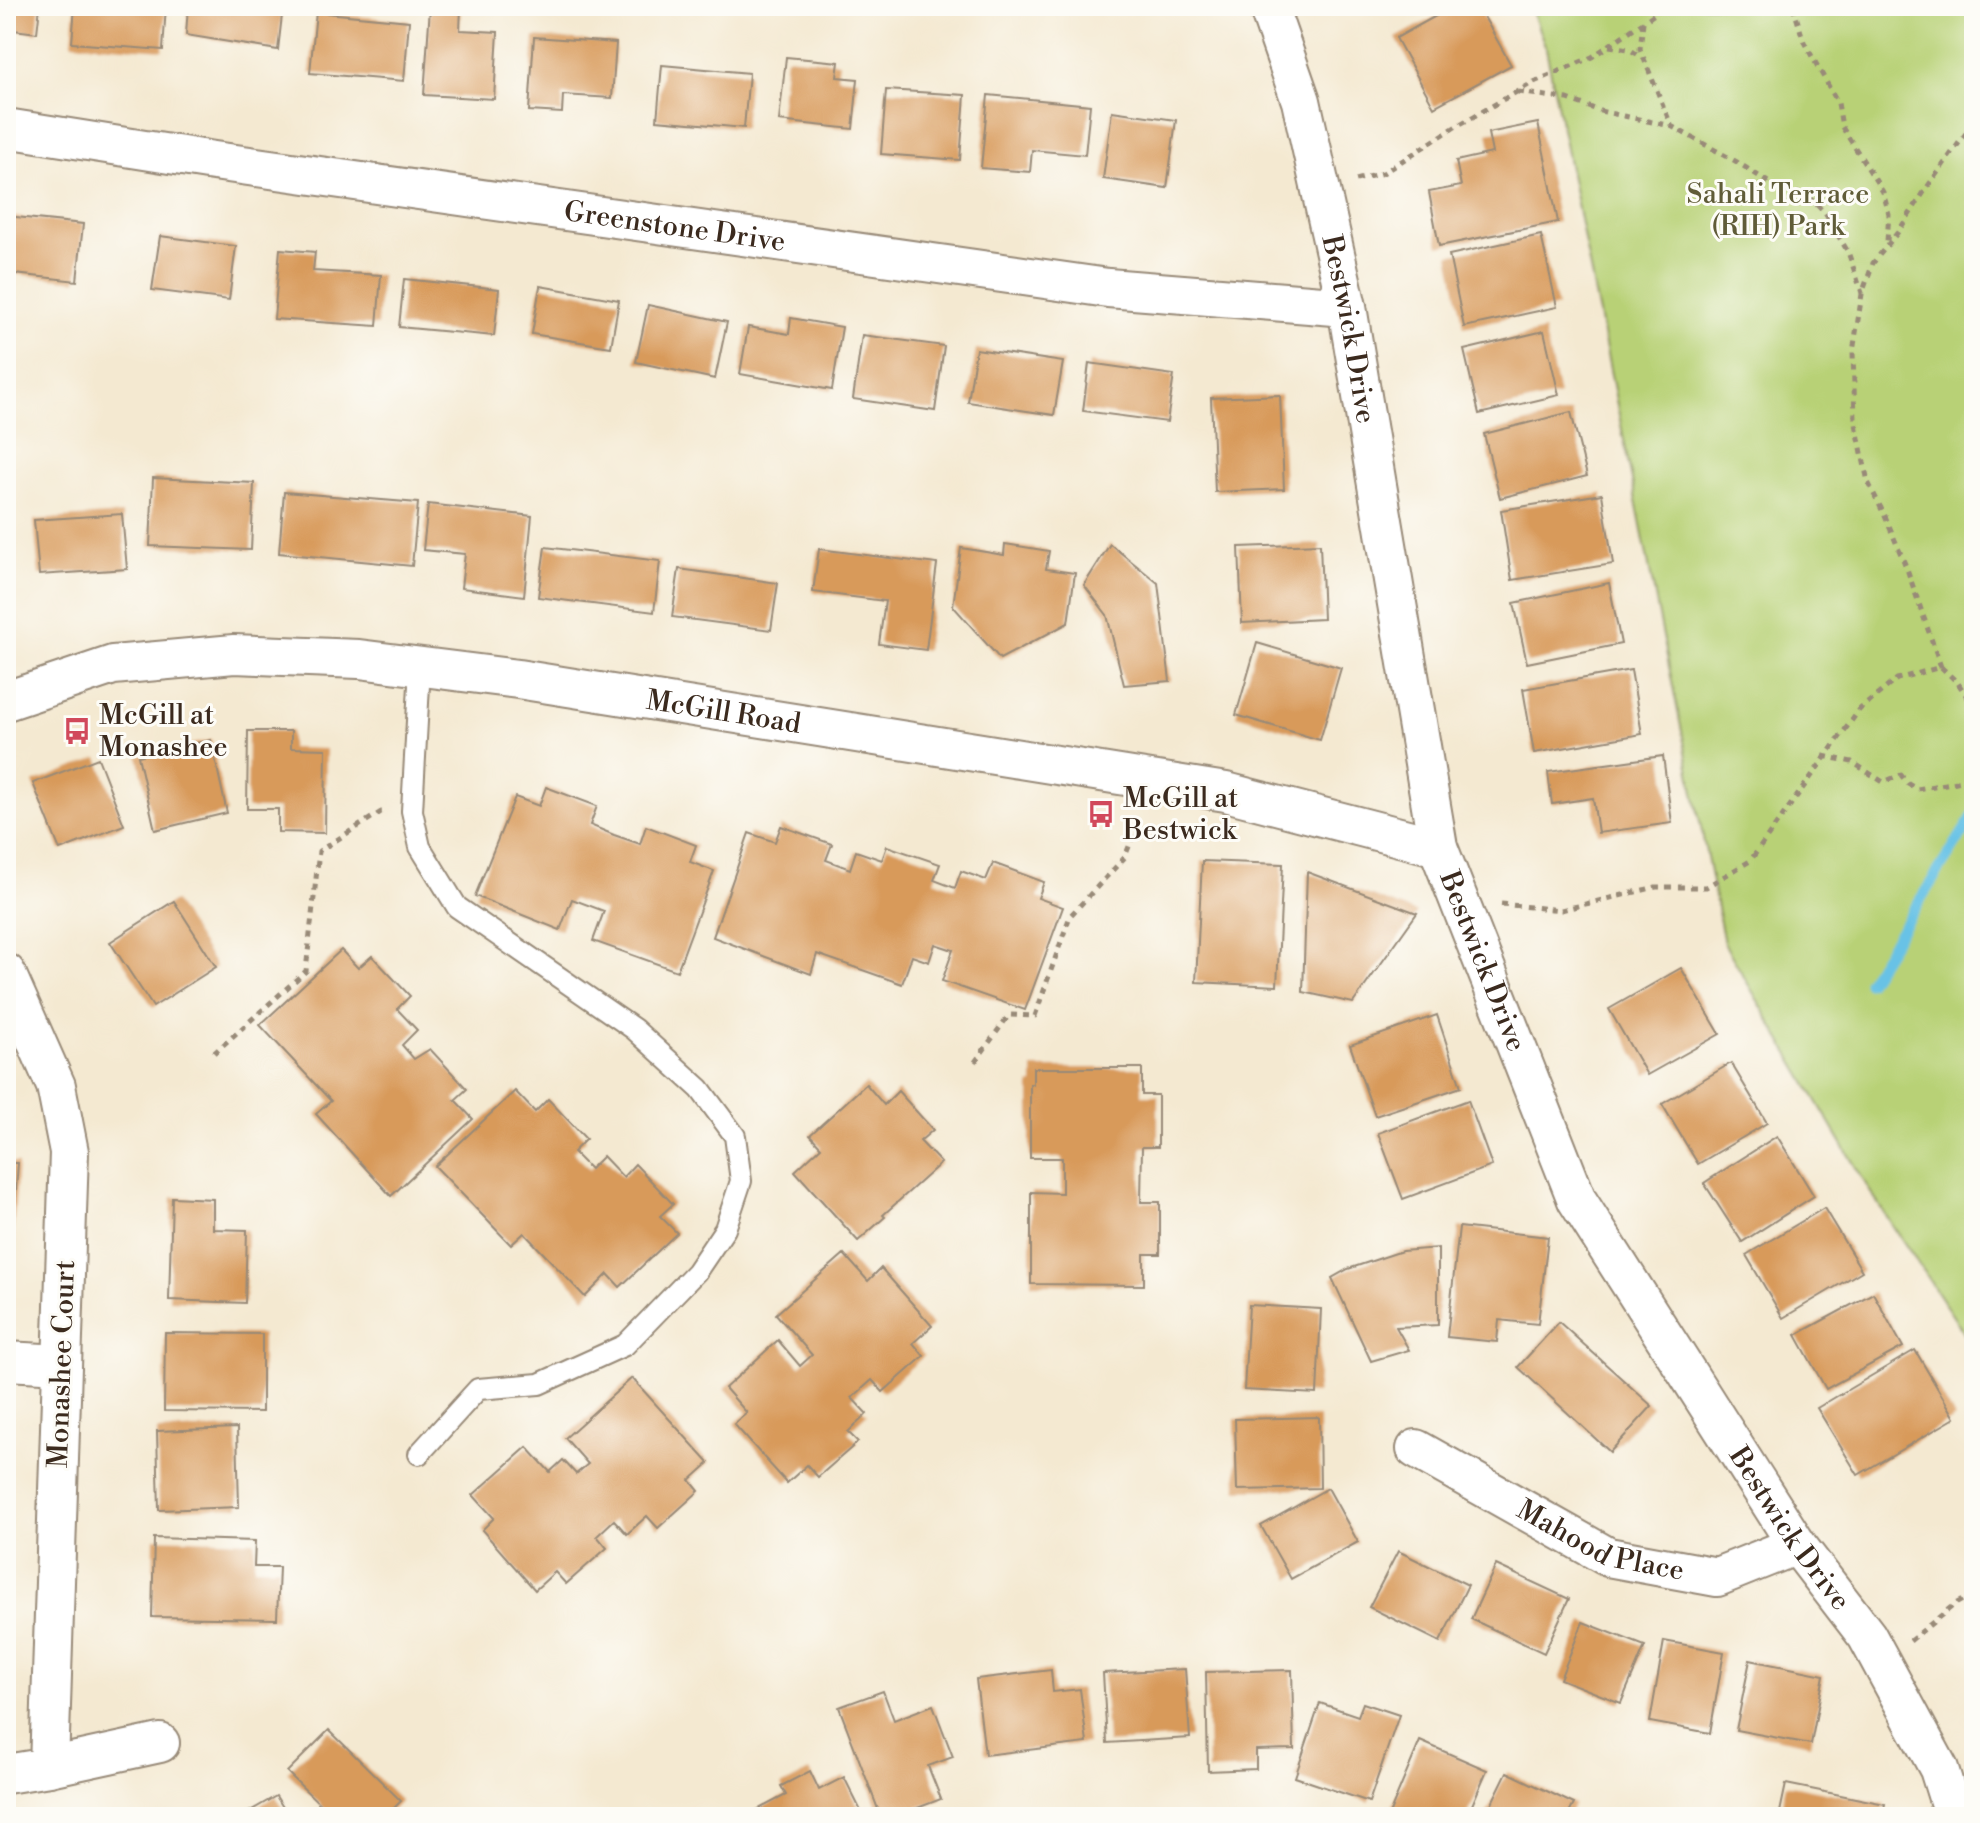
<svg xmlns="http://www.w3.org/2000/svg" width="1980" height="1823" font-family="'Libre Bodoni',serif">
<style>
.green{fill:#b8d176;stroke:#7a7e4a;stroke-width:2}
.lines{fill:none;stroke-linecap:round;stroke-linejoin:round}
.stream{stroke:#68c2e6;stroke-width:11}
.building{fill:#d89a5a}
.lane-casing{stroke:#988a78;stroke-width:24}
.street-casing{stroke:#988a78;stroke-width:42}
.path{stroke:#988a78;stroke-width:5;stroke-dasharray:6 6;stroke-linecap:butt}
.lane{stroke:#fff;stroke-width:20}
.street{stroke:#fff;stroke-width:38}
.labels{text-anchor:middle;dominant-baseline:central;stroke-width:6;stroke-linejoin:round;paint-order:stroke}
.park-label{font-size:28px;fill:#605c38;stroke:#fdfcf7}
.street-label{font-size:28px;fill:#3b2a1e;stroke:#fdfcf7}
.poi-label{font-size:28px;fill:#3b2a1e;stroke:#fdfcf7;text-anchor:start}
</style>
<rect width="100%" height="100%" fill="#fdfcf7"/>
<filter id="ink" filterUnits="userSpaceOnUse"><feTurbulence type="fractalNoise" baseFrequency=".0125" numOctaves="2"/><feDisplacementMap in="SourceGraphic" scale="16" xChannelSelector="R" yChannelSelector="G"/><feConvolveMatrix kernelMatrix="1 2 1 2 8 2 1 2 1" color-interpolation-filters="sRGB"/></filter>
<filter id="wash" filterUnits="userSpaceOnUse"><feTurbulence type="fractalNoise" baseFrequency=".006" numOctaves="4" result="noise"/><feDisplacementMap in="SourceGraphic" scale="32" xChannelSelector="R" yChannelSelector="G"/><feGaussianBlur stdDeviation="1.8" result="paint"/><feColorMatrix in="noise" values="0 0 0 0 0 0 0 0 0 0 0 0 0 0 0 0 0 1.4 0 .05"/><feComposite in="paint" operator="in"/></filter>
<g filter="url(#wash)">
<rect width="100%" height="100%" fill="#f4e9d1"/>
<!-- green -->
<path class="green" d="M1530,6H1974V1348L1871,1193L1724,943L1546,48Z"/>
<g class="lines">
<!-- stream -->
<path class="stream" d="M1868,982L1974,815"/>
</g>
<g id="blocks">
<!-- building -->
<g class="building">
<path d="M6,6H40L37,33L6,29Z"/>
<path d="M75,6H166L163,50L72,43Z"/>
<path d="M188,6H283L278,50L186,35Z"/>
<path d="M1454,6H1478L1511,65L1434,107L1396,38Z"/>
<path d="M430,7L461,8L460,30L498,32L494,99L424,95Z"/>
<path d="M316,12L409,21L404,81L310,73Z"/>
<path d="M534,37L616,43L612,98L563,95L562,113L529,111Z"/>
<path d="M786,57L839,62L837,77L858,79L853,129L779,121Z"/>
<path d="M662,65L749,73L744,128L657,120Z"/>
<path d="M886,90L965,95L960,160L881,154Z"/>
<path d="M988,95L1090,105L1085,155L1032,150L1030,172L981,168Z"/>
<path d="M1112,111L1176,120L1167,188L1103,179Z"/>
<path d="M1538,123L1558,222L1439,246L1429,192L1461,186L1456,161L1492,153L1488,133Z"/>
<path d="M6,216L83,224L77,281L6,273Z"/>
<path d="M1541,235L1557,307L1464,327L1449,255Z"/>
<path d="M160,236L236,246L229,300L152,290Z"/>
<path d="M280,249L315,252L313,271L381,275L377,326L274,319Z"/>
<path d="M404,279L499,289L494,336L399,327Z"/>
<path d="M540,286L619,300L611,347L532,334Z"/>
<path d="M648,305L727,322L715,379L636,362Z"/>
<path d="M791,318L842,327L832,390L740,374L748,327L789,334Z"/>
<path d="M1544,331L1559,395L1479,414L1464,350Z"/>
<path d="M862,335L944,346L935,411L853,399Z"/>
<path d="M976,349L1063,362L1054,415L968,402Z"/>
<path d="M1089,363L1174,375L1167,422L1083,411Z"/>
<path d="M1280,395L1284,489L1215,492L1211,398Z"/>
<path d="M1571,412L1587,476L1500,498L1484,434Z"/>
<path d="M153,478L254,483L251,550L150,546Z"/>
<path d="M284,492L418,503L412,566L279,553Z"/>
<path d="M1602,494L1613,564L1512,580L1501,510Z"/>
<path d="M428,504L532,516L524,596L461,588L465,554L423,550Z"/>
<path d="M122,514L127,569L39,575L34,520Z"/>
<path d="M1005,544L1049,551L1046,569L1075,573L1068,623L1000,659L953,606L961,548L1004,555Z"/>
<path d="M1110,544L1158,583L1170,681L1124,685L1107,615L1084,585Z"/>
<path d="M1320,544L1323,619L1242,623L1239,547Z"/>
<path d="M545,547L660,561L654,612L538,597Z"/>
<path d="M819,549L937,564L926,650L879,644L885,601L813,592Z"/>
<path d="M679,569L778,583L771,630L672,617Z"/>
<path d="M1609,583L1621,644L1527,663L1514,603Z"/>
<path d="M1257,643L1341,668L1320,740L1236,715Z"/>
<path d="M1631,670L1642,734L1534,753L1523,689Z"/>
<path d="M248,731H291V748L326,749L325,833L278,832V809H247Z"/>
<path d="M211,740L227,813L155,830L138,756Z"/>
<path d="M1663,756L1672,823L1598,833L1593,798L1552,804L1548,772Z"/>
<path d="M98,758L124,825L60,850L33,783Z"/>
<path d="M546,787L597,806L590,825L614,835L640,844L646,826L696,845L690,862L714,871L677,971L593,941L604,911L572,899L560,930L475,896L515,797L539,806Z"/>
<path d="M781,826L832,844L826,860L850,869L856,851L882,860L887,846L940,864L934,880L955,888L961,871L986,880L993,863L1044,882L1038,898L1063,907L1025,1010L942,981L953,950L935,944L929,962L912,956L902,984L817,954L811,974L713,937L749,833L775,842Z"/>
<path d="M1202,861L1283,864L1277,986L1196,982Z"/>
<path d="M1307,872L1417,913L1353,1003L1303,992Z"/>
<path d="M174,901L216,967L153,1007L110,942Z"/>
<path d="M341,950L358,968L372,956L410,996L397,1009L417,1030L402,1045L414,1059L430,1049L467,1089L455,1100L473,1119L391,1196L316,1114L331,1101L260,1025Z"/>
<path d="M1681,968L1720,1034L1647,1075L1609,1009Z"/>
<path d="M1437,1015L1461,1087L1375,1116L1350,1045Z"/>
<path d="M1731,1063L1767,1123L1698,1164L1662,1104Z"/>
<path d="M1033,1068H1142V1095H1158V1147H1142L1141,1202H1160V1254H1144V1285L1031,1284V1192L1062,1193V1158H1030V1084H1033Z"/>
<path d="M866,1084L884,1105L898,1091L933,1130L920,1141L941,1163L883,1215L885,1217L858,1241L795,1171L821,1147L810,1135Z"/>
<path d="M515,1091L535,1112L548,1099L586,1139L573,1152L590,1169L603,1156L623,1177L635,1164L673,1204L660,1216L677,1233L620,1287L608,1274L585,1297L524,1233L511,1245L435,1166Z"/>
<path d="M1468,1100L1492,1166L1403,1199L1378,1133Z"/>
<path d="M1777,1136L1814,1196L1742,1242L1704,1183Z"/>
<path d="M6,1163H18L10,1269H6Z"/>
<path d="M172,1197L213,1199V1229L247,1230L245,1303L169,1300Z"/>
<path d="M1824,1208L1862,1271L1783,1318L1746,1255Z"/>
<path d="M1459,1227L1548,1237L1538,1324L1499,1320L1497,1342L1447,1337Z"/>
<path d="M1438,1248V1325L1396,1327L1409,1350L1371,1361L1332,1278L1348,1269L1402,1251Z"/>
<path d="M844,1254L868,1281L881,1268L932,1326L913,1343L924,1356L883,1392L872,1380L852,1398L867,1414L848,1432L858,1442L818,1477L807,1465L787,1483L734,1424L747,1413L725,1388L778,1340L800,1366L812,1355L776,1314Z"/>
<path d="M1873,1293L1903,1347L1826,1389L1796,1335Z"/>
<path d="M1249,1305L1321,1309L1317,1394L1244,1390Z"/>
<path d="M1559,1322L1652,1406L1610,1452L1518,1367Z"/>
<path d="M165,1333L262,1334V1412L164,1411Z"/>
<path d="M1915,1350L1955,1418L1858,1475L1817,1408Z"/>
<path d="M632,1378L709,1463L690,1480L699,1491L658,1528L647,1516L627,1534L614,1520L597,1536L607,1548L566,1584L555,1572L535,1590L482,1530L494,1518L473,1495L527,1447L550,1472L563,1460L576,1474L588,1464L565,1438Z"/>
<path d="M1319,1417L1320,1488L1237,1490L1235,1419Z"/>
<path d="M237,1428L239,1507L159,1510L157,1431Z"/>
<path d="M1328,1488L1358,1542L1291,1579L1261,1526Z"/>
<path d="M154,1538L255,1541L254,1567H279L277,1619L152,1617Z"/>
<path d="M1398,1551L1468,1585L1440,1642L1369,1607Z"/>
<path d="M1496,1565L1569,1599L1544,1653L1471,1619Z"/>
<path d="M1583,1622L1645,1646L1621,1703L1560,1679Z"/>
<path d="M1664,1641L1724,1652L1710,1733L1650,1722Z"/>
<path d="M1750,1660L1824,1675L1811,1744L1736,1730Z"/>
<path d="M1185,1669L1190,1738L1107,1743L1103,1673Z"/>
<path d="M1051,1670L1053,1692L1080,1689L1087,1743L985,1755L976,1679Z"/>
<path d="M1292,1670L1294,1749L1256,1750V1769L1208,1771L1206,1672Z"/>
<path d="M883,1691L894,1720L933,1705L953,1757L928,1766L941,1799L894,1817H881L839,1707Z"/>
<path d="M1320,1703L1358,1716L1363,1703L1399,1715L1369,1802L1295,1777Z"/>
<path d="M329,1730L401,1801L385,1817H333L287,1772Z"/>
<path d="M1420,1741L1487,1770L1467,1817H1388Z"/>
<path d="M810,1771L819,1790L844,1777L864,1817H756L753,1812L786,1795L781,1786Z"/>
<path d="M1507,1772L1574,1804L1567,1817H1485Z"/>
<path d="M1786,1784L1885,1804L1882,1817H1779Z"/>
<path d="M276,1796L289,1817H240Z"/>
</g>
</g>
</g>
<g filter="url(#ink)">
<use href="#blocks" fill-opacity="0" stroke="#988a78" stroke-width="2"/>
<g class="lines">
<!-- lane casing -->
<g class="lane-casing">
<path id="lane" d="M419,1454L478,1389L539,1384L625,1345L696,1272L725,1229L741,1181L735,1136L700,1089L634,1029L457,907L420,847L412,811L420,667"/>
</g>
<!-- street casing -->
<g class="street-casing">
<g id="street">
<path id="s1" d="M1268,6L1301,101L1347,307L1438,847L1577,1200L1797,1545L1867,1636L1939,1769L1954,1817"/>
<path id="s2" d="M6,128L214,161L1108,288L1347,307"/>
<path id="s3" d="M6,701L113,665L234,654L359,659L518,679L1226,792L1438,847"/>
<path d="M6,973L56,1086L69,1152L49,1767L6,1774"/>
<path d="M6,1361L62,1364"/>
<path id="s4" d="M1416,1449L1608,1557L1717,1577L1797,1545"/>
<path d="M49,1767L160,1743"/>
</g>
</g>
<!-- path -->
<g class="path">
<path d="M1793,6L1804,42L1838,103L1842,127L1883,192L1889,214L1887,241"/>
<path d="M1643,22L1640,49L1671,125"/>
<path d="M1609,46L1629,49L1640,56"/>
<path d="M1518,92L1568,99L1600,111L1671,126L1737,162L1776,187L1794,191L1812,200L1825,213L1848,252L1862,293"/>
<path d="M1356,180L1383,173L1455,127L1534,82L1592,57L1666,6"/>
<path d="M1941,667L1958,683L1974,707"/>
<path d="M1823,756L1852,762L1883,782L1901,775L1908,784L1917,789L1974,779"/>
<path d="M1501,904L1561,910L1656,887H1706L1750,861L1860,709L1897,679L1941,667L1907,569L1885,516L1868,482L1855,419L1853,352L1862,294L1873,263L1898,232L1928,186L1974,122"/>
<path d="M214,1053L306,971L319,851L381,812H387"/>
<path d="M975,1062L1009,1015L1035,1016L1070,916L1125,857L1139,820"/>
<path d="M1910,1641L1955,1604L1974,1594"/>
</g>
<!-- lane -->
<use href="#lane" class="lane"/>
<!-- street -->
<use href="#street" class="street"/>
</g>
</g>
<!-- icons -->
<defs>
<g id="bus-bare" transform="scale(2.16)"><path d="M-5-6H5V4H4V6H2V4H-2V6H-4V4H-5ZM-3.5-4V0h7V-4ZM-3.5 1.2v1.5H-2V1.2ZM2 1.2v1.5H3.5V1.2Z" fill="#d1495b" stroke="#fdfcf7" stroke-width="2.5" paint-order="stroke"/></g>
</defs>
<g fill-rule="evenodd">
<use href="#bus-bare" x="77" y="731"/>
<use href="#bus-bare" x="1101" y="814"/>
</g>
<g class="labels">
<!-- park labels -->
<g class="park-label">
<text x="1778" y="194">Sahali Terrace<tspan x="1778" dy="32">(RIH) Park</tspan></text>
</g>
<!-- street labels -->
<g class="street-label">
<text stroke="none"><textPath href="#s2" startOffset="676">Greenstone Drive</textPath></text>
<text stroke="none"><textPath href="#s1" startOffset="334">Bestwick Drive</textPath></text>
<text stroke="none"><textPath href="#s3" startOffset="728">McGill Road</textPath></text>
<text stroke="none"><textPath href="#s1" startOffset="982">Bestwick Drive</textPath></text>
<text transform="translate(62 1364) rotate(-88)">Monashee Court</text>
<text stroke="none"><textPath href="#s1" startOffset="1630">Bestwick Drive</textPath></text>
<text stroke="none"><textPath href="#s4" startOffset="208">Mahood Place</textPath></text>
</g>
<!-- poi labels -->
<g class="poi-label">
<text x="99" y="715">McGill at<tspan x="99" dy="32">Monashee</tspan></text>
<text x="1123" y="798">McGill at<tspan x="1123" dy="32">Bestwick</tspan></text>
</g>
</g>
<!-- margin -->
<rect width="1980" height="1823" fill="none" stroke="#fdfcf7" stroke-width="32"/>
</svg>
